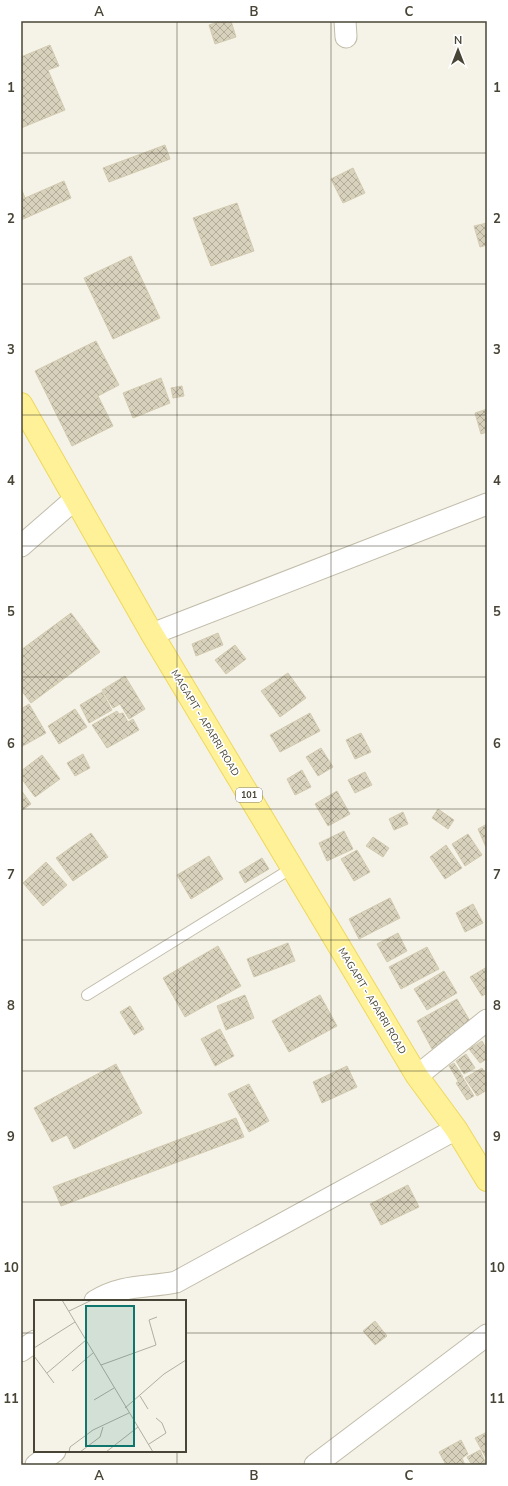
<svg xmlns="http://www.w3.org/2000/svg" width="508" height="1486" font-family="'Nunito Sans',sans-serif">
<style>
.building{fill:url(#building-cross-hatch);stroke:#d3cbaf}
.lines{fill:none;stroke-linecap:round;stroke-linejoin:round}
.service-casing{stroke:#c2bdaa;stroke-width:12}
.minor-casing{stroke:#c2bdaa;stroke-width:23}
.primary-casing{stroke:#eed85d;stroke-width:24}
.service{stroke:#fff;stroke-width:10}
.minor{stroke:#fff;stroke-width:21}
.primary{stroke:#fff197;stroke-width:22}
.grid{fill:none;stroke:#494536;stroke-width:1;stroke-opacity:0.55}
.labels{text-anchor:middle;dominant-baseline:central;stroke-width:3.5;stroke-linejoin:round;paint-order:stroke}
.shield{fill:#fff;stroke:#807d72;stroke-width:1}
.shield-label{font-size:9px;font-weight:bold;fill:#494536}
.street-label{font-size:10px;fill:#494536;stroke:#fff}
.inset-road{fill:none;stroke:#b0ada1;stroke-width:1}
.view{fill:#0f766e;fill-opacity:0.15;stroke:#0f766e;stroke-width:2}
.inset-edge{fill:none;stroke:#494536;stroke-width:2}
.neatline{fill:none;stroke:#494536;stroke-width:1.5}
.grid-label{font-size:13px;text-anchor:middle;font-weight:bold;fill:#494536}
</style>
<defs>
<pattern id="building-cross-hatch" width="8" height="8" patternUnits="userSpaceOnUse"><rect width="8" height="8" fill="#d8d1bc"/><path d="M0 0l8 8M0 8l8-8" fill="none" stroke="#b1ab9a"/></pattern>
</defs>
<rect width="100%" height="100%" fill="#f5f3e8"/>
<!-- building -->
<g class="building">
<path d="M222,21H231L236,37L215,44L209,25Z"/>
<path d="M50,45L59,66L48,70L65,110L21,128V57Z"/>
<path d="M165,145L170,159L109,182L103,168Z"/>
<path d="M353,168L365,193L343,203L331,179Z"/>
<path d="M64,181L71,198L21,220V188L25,198Z"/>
<path d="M237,203L254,251L211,266L193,218Z"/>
<path d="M487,223V245L480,247L474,226Z"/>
<path d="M131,256L160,318L113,339L84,278Z"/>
<path d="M96,341L119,385L98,396L113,426L72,446L35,371Z"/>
<path d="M161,378L170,403L133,418L123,393Z"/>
<path d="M182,386L184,396L173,398L171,388Z"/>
<path d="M487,409V432L481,434L475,413Z"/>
<path d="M71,613L100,652L31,703L21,690V650Z"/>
<path d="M218,633L223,645L196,656L192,644Z"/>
<path d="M235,645L246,659L226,674L215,660Z"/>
<path d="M288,673L306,698L280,717L261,691Z"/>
<path d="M125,676L145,709L129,719L120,704L113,708L102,690Z"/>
<path d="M102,692L112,710L89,723L80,705Z"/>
<path d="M29,704L46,733L21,747V709Z"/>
<path d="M75,709L87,727L59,744L48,726Z"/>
<path d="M117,711L119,714L123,713L128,722L133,719L139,730L107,748L92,725Z"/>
<path d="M310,713L320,731L280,752L270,735Z"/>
<path d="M361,733L371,752L355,759L346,740Z"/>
<path d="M321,748L333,767L318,776L306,757Z"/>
<path d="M83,754L90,768L75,776L67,763Z"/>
<path d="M42,755L60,779L35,797L21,778V771Z"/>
<path d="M302,770L311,787L295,795L287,779Z"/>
<path d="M365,772L372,785L355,793L348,780Z"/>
<path d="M21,790L31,804L21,811Z"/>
<path d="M337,791L350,814L328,826L315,804Z"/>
<path d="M438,809L454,820L448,829L432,818Z"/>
<path d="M403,812L408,824L394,830L389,819Z"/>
<path d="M487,824V847H486L478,829Z"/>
<path d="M344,831L353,849L327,861L319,843Z"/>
<path d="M91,833L108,857L73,881L56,858Z"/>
<path d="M468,834L482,855L465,866L452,844Z"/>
<path d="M373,837L389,848L383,857L366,846Z"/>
<path d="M446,845L462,868L445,879L430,857Z"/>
<path d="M357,850L370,872L354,881L341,859Z"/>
<path d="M209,856L223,879L191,899L177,875Z"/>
<path d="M262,858L269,869L245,883L239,872Z"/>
<path d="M46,862L67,885L43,906L23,883Z"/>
<path d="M390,898L400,918L359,939L349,919Z"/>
<path d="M473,904L483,923L465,932L456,913Z"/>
<path d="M398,933L407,951L387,962L377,944Z"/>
<path d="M288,943L295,961L254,977L247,959Z"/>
<path d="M218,946L241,986L185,1017L163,978Z"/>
<path d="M427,947L439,969L401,989L389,967Z"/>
<path d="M487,967V993L482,996L470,977Z"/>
<path d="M444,971L457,993L427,1010L414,989Z"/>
<path d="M245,995L254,1018L226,1030L217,1006Z"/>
<path d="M320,995L337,1026L289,1052L272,1021Z"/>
<path d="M457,999L473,1026L432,1049L417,1021Z"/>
<path d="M130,1006L144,1029L134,1035L120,1012Z"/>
<path d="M220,1029L234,1056L215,1066L201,1039Z"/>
<path d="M482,1041L487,1050V1059L480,1063L469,1049Z"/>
<path d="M466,1054L475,1068L464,1074L456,1061Z"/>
<path d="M454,1063L463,1077L458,1081L449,1066Z"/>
<path d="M116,1064L142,1113L74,1149L67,1135L52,1142L34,1108Z"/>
<path d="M347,1066L357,1087L322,1103L313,1082Z"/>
<path d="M482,1068L487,1076V1090L477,1096L465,1078Z"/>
<path d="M463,1078L474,1096L467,1100L456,1083Z"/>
<path d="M249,1084L269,1121L249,1132L228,1094Z"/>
<path d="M236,1118L244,1137L61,1206L53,1187Z"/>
<path d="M408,1185L419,1207L381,1225L370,1204Z"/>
<path d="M375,1321L387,1336L375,1345L363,1331Z"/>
<path d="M487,1432V1457L486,1458L475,1438Z"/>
<path d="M461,1440L468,1454L462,1458L465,1465H446L439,1452Z"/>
<path d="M480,1450L486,1464L484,1465H472L467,1457Z"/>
</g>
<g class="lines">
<!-- service casing -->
<g class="service-casing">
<path id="service" d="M87,995L292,868"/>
</g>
<!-- minor casing -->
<g class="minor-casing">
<g id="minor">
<path d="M345,21L346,37"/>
<path d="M21,546L75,499"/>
<path d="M152,634L487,504"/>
<path d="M417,1076L487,1020"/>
<path d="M95,1301C123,1284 146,1288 176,1282L456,1129"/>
<path d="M21,1351L35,1341"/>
<path d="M36,1465L55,1451"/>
<path d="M315,1465L487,1335"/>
</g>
</g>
<!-- primary casing -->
<g class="primary-casing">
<path id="primary" d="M21,404L152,634L417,1076L456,1129L487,1180"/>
</g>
<!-- service -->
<use href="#service" class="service"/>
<!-- minor -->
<use href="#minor" class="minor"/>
<!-- primary -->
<use href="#primary" class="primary"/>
</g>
<!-- grid -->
<path class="grid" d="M177,21V1301M331,21V1465M21,153H487M21,284H487M21,415H487M21,546H487M21,677H487M21,809H487M21,940H487M21,1071H487M21,1202H487M21,1333H35M185,1333H487M177,1451V1465"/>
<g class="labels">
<!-- shield labels -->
<rect class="shield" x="236" y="788" width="26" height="14" rx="3"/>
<g class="shield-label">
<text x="249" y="795">101</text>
</g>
<!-- street labels -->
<g class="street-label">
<text transform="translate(205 723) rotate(59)">MAGAPIT - APARRI ROAD</text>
<text transform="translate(372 1001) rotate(59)">MAGAPIT - APARRI ROAD</text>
</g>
</g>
<!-- overview -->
<g transform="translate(34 1300)">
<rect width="152" height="152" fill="#f5f3e8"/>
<path class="inset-road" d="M28,0L119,152M35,11L58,0M0,48L41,22M0,56L20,83M67,65L122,45L115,20L123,17M38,71L59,53M13,73L52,40M106,96L114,109M60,100L80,88M91,108L130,74L152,60M115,144L132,133L128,123L122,118M35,152L36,147L59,130L95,113M46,152L66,137L69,127M72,152L104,127"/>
<path class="view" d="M52,6H100V146H52Z"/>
<rect width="152" height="152" class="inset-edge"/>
</g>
<!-- border -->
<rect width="508" height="1486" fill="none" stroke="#ffffff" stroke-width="44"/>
<!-- north arrow -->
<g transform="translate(458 50)" stroke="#ffffff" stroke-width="3" paint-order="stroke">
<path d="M0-3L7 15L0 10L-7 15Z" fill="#494536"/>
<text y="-6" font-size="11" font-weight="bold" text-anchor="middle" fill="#494536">N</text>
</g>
<rect x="22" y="22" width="464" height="1442" class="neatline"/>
<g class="grid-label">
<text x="99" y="16">A</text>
<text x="254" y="16">B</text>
<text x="409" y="16">C</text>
<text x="11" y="92">1</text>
<text x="497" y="92">1</text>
<text x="11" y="223">2</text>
<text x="497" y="223">2</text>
<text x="11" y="354">3</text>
<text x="497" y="354">3</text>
<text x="11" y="485">4</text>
<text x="497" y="485">4</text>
<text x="11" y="616">5</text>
<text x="497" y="616">5</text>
<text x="11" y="748">6</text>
<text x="497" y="748">6</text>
<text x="11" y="879">7</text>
<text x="497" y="879">7</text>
<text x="11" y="1010">8</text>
<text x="497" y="1010">8</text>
<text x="11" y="1141">9</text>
<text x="497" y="1141">9</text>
<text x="11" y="1272">10</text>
<text x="497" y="1272">10</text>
<text x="11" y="1403">11</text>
<text x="497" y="1403">11</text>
<text x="99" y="1480">A</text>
<text x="254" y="1480">B</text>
<text x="409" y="1480">C</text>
</g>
</svg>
